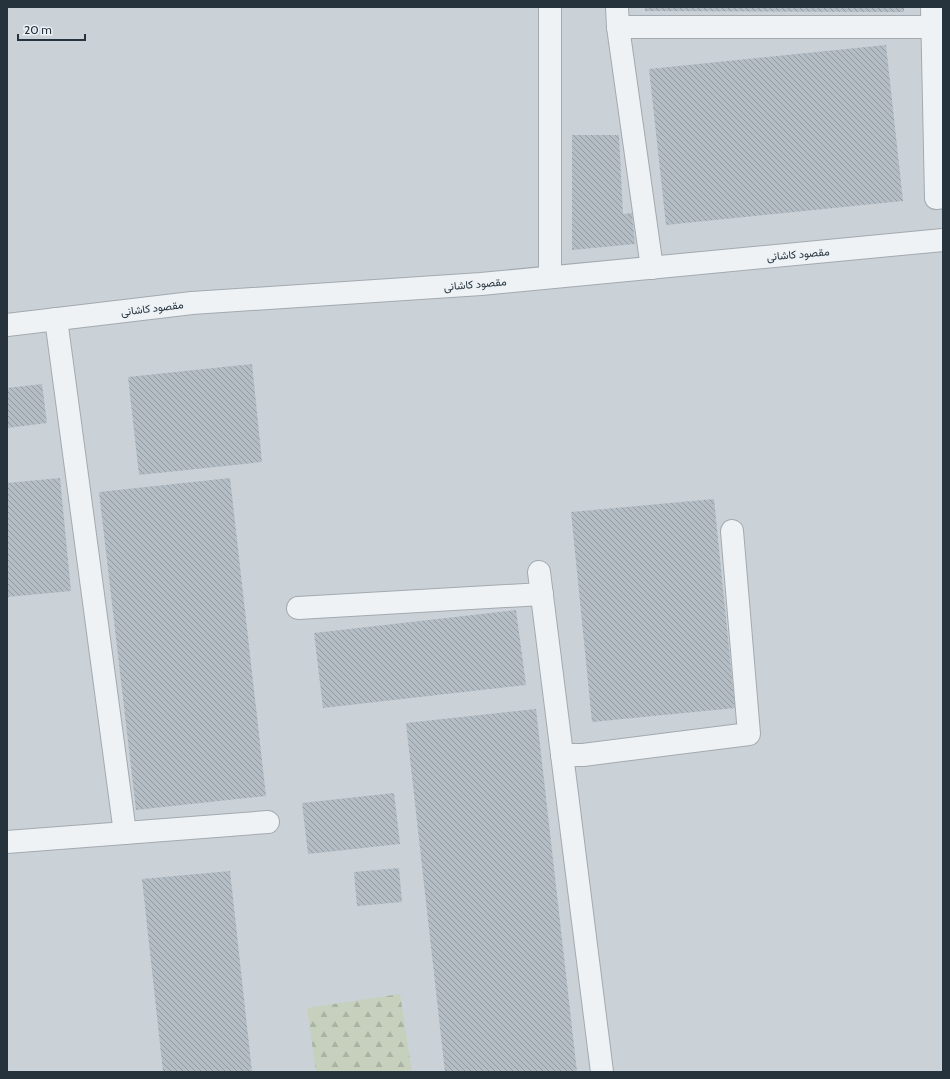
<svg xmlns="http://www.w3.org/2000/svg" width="950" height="1079" font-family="Cabin,Vazirmatn,sans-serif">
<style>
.built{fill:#cad2d8}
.forest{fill:url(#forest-firs)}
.building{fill:url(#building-back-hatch)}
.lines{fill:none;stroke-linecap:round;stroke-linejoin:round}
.minor-casing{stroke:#a2aab0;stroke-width:24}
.minor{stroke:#eff2f5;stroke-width:22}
.labels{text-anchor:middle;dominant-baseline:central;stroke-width:3;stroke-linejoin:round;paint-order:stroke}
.street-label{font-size:11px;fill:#26333d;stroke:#ebf1f4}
</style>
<defs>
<pattern id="forest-firs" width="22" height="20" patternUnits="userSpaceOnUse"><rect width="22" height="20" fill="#c6d0bd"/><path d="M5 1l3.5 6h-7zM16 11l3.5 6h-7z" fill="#aab3a3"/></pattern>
<pattern id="building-back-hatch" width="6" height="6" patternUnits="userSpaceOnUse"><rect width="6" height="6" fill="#b3bdc3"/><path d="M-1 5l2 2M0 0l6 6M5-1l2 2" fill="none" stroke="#919aa0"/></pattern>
</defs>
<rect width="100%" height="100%" fill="#dce2e6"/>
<!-- built -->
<rect class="built" x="7" y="7" width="936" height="1065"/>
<!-- forest -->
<path class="forest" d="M400,994L412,1072H316L307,1008Z"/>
<!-- building -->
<g class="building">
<path d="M645,7H904V12L645,11Z"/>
<path d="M886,45L903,201L666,225L649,69Z"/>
<path d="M572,135H619L623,214L632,213L635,244L572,250Z"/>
<path d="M252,364L262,462L139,475L128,377Z"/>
<path d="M42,384L47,423L7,428V388Z"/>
<path d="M60,478L71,591L7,597V483Z"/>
<path d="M230,478L266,796L136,810L99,492Z"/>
<path d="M714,499L735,708L592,722L571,512Z"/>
<path d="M516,610L526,685L323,708L314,633Z"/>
<path d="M536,709L577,1072H445L406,723Z"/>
<path d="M394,793L400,844L308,854L302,803Z"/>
<path d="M399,868L402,902L357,906L354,872Z"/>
<path d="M230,871L252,1072H163L142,879Z"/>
</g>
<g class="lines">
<!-- minor casing -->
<g class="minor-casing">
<g id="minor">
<path d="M550,7V277"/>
<path d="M617,7L618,27L652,268"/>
<path d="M932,7L936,198L943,197"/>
<path d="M618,27H932"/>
<path d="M56,319L125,833"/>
<path d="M7,325L192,303L481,284L943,240"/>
<path d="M539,572L602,1072"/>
<path d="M298,608L542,594"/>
<path d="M562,755H583L749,734L732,531"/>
<path d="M7,842L268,822"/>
</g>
</g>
<!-- minor -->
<use href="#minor" class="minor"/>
</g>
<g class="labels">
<!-- street labels -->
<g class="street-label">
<text transform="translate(798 254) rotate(-5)">مقصود کاشانی</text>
<text transform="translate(475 284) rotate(-5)">مقصود کاشانی</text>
<text transform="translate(152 308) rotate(-7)">مقصود کاشانی</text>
</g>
</g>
<!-- border -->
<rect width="950" height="1079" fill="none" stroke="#26333d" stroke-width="16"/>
<!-- scale -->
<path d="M18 34v6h67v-6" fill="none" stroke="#26333d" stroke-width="2"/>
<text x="24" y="34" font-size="12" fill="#26333d" stroke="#ebf1f4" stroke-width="3" paint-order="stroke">20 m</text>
</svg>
